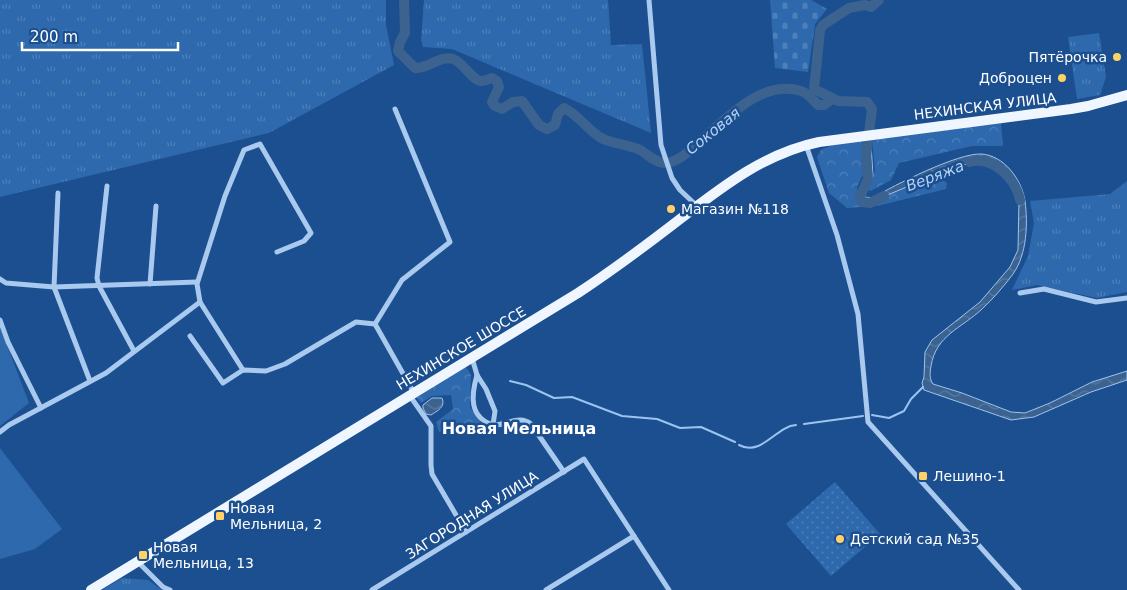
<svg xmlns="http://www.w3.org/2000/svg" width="1127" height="590" font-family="'DejaVu Sans',sans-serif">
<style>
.grass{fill:url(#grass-tufts)}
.forest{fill:url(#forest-crowns)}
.cemetery{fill:url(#cemetery-stones)}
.park{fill:url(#park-dots)}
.garden{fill:#2e69ad}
.water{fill:url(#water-waves);stroke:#9cc4f0}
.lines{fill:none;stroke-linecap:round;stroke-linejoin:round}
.stream{stroke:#9cc4f0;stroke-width:2}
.river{stroke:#3c6290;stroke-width:10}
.street{stroke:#a9c9ee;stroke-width:5}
.primary{stroke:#f0f6ff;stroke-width:10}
.poi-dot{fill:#ffd166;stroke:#1b4f8f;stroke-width:2}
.labels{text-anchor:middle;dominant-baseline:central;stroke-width:5;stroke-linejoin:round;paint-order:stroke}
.poi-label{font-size:14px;fill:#fff;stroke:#1b4f8f;text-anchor:start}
.street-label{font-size:14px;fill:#fff;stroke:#1b4f8f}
.water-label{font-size:15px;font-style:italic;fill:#b5d3f5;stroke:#1b4f8f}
.quarter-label{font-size:16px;font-weight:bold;fill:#fff;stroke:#1b4f8f}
</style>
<defs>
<pattern id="grass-tufts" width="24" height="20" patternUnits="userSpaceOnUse" patternTransform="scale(1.25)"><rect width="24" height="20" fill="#2e69ad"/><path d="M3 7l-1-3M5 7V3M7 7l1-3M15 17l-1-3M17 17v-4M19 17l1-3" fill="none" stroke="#4d80b9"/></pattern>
<pattern id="forest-crowns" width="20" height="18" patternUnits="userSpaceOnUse" patternTransform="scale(1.25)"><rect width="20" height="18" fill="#2e69ad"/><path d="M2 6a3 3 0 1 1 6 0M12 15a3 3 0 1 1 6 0" fill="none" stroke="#4d80b9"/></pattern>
<pattern id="cemetery-stones" width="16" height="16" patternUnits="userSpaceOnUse" patternTransform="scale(1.25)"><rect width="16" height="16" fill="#2e69ad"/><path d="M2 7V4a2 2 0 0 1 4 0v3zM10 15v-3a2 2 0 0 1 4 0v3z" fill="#4d80b9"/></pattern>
<pattern id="park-dots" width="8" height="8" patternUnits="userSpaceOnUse" patternTransform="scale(1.25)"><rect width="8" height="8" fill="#2e69ad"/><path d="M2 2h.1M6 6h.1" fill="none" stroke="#4d80b9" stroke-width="1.8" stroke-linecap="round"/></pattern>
<pattern id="water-waves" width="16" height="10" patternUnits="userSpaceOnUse" patternTransform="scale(1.25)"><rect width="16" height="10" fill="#3c6290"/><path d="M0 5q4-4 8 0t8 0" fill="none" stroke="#597aa1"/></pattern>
</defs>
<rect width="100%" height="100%" fill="#1b4f8f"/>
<!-- grass -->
<g class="grass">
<path d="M0,0H386V25L394,65L269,133L0,197Z"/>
<path d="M424,0H608L611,45L642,44L651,133L452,49L423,47L421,40Z"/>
<path d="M1099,33L1106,77L1100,95L1077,99L1068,37Z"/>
<path d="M1127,181V292L1097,298L1037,285L1012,290L1028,256L1034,223L1030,201L1110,194Z"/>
<path d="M122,578L148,580L162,590H102Z"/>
</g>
<!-- forest -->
<g class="forest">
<path d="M1001,123L1003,146H972L899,163L891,180L871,191L867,189L875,171L872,139Z"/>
<path d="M862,139L865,170L857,187L858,198L873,200L934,174L947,183L946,189L877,206L847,208L829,193L817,157L821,150L839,142Z"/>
<path d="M466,367L471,375L470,407L481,422L478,428L439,432L436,422L453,409L451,395L432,396L421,403L416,397L462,368Z"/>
</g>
<!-- cemetery -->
<path class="cemetery" d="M770,0H811L827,9L815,24L808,72L775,68Z"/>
<!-- park -->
<path class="park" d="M835,482L880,534L831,576L786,524Z"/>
<!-- garden -->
<g class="garden">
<path d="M0,327L29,403L0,426Z"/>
<path d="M0,448L62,529L35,549L0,559Z"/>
</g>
<!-- water -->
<g class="water">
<path d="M865,144H871L873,176L865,194V197L873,198C894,185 958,153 981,154C1004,155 1022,180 1025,201C1028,224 1027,254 1013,274C1004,286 993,299 982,309C962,328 936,335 931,366C930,373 929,378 933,384L962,393L1011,412L1025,413L1050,403L1092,382L1127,371V380L1091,392L1034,417L1011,420L924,390L922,383L924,377L925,352L932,340L980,302L1010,267L1018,250L1019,200L1015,186L1007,176L995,165L985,160H978L923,180L871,202C866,201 862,200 861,194L868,179Z"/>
<path d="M432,398H442C446,407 437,411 431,415L426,414L423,408V405Z"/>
</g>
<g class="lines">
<!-- stream -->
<g class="stream">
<path d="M510,381L526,385L554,398L572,397L622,416L657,419L680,428L701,427L735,442"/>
<path d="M872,415L889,418L904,411L911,399L923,387"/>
<path d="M804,424L863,416"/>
<path d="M739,445C762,457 776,426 796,425"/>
</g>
<!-- river -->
<g class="river">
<path d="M404,0L405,33L400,42L398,51L415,68C428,69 440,55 453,59C463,62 472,80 481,81C485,81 489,79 492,78L497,81L499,87L492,102L495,106L502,109L513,102L522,101L539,125L547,129L555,125L558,114L564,108C579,115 588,131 603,139C614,144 633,145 642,151C649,156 657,163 665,163C680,163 698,143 708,134C733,112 765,80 801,91C808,93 813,100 818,105H824L832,99"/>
<path d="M879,0L871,7L865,5L849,8L823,25L820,30L819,41L814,89L838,101L867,102L872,109L866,157L868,179L860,197L862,202L870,203L884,196"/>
<path d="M970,162C992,155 1016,179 1020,200"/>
</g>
<!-- street -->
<g class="street">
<path d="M649,0L661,145L672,178L680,190L697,206"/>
<path d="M806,145L837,235L858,314L868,422L1019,590"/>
<path d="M107,186L97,278L99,286L134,351"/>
<path d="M58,193L54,287L90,381"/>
<path d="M0,279L6,283L54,287L197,282"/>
<path d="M150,284L156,206"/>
<path d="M1020,293L1044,289L1096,302L1127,298"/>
<path d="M0,320L8,342L41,408"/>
<path d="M375,324L414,393"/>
<path d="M190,336L223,383L243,370L266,371L285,364L356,322L375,324L402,280L450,242L395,109"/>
<path d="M472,358L477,375L486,389L495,411L493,425C506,426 519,414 531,424L564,472"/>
<path d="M243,370L200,302L197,284L225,196L244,150L260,144L311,233L304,241L277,252"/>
<path d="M477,375C471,396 469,417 493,425"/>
<path d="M410,396L431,426V465L432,474L466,532"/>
<path d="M0,432L9,425L106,373L200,302"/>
<path d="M138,562L163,587L170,590"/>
<path d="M372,590L584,459L669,590"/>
<path d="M546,590L634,536"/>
</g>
<!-- primary -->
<path class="primary" d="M91,590L578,293C610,272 641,249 671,226C717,191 761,154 819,142L1071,109L1088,106L1127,95"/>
</g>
<!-- markers -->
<g class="poi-dot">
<circle cx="1117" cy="57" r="5"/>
<circle cx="1062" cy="78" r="5"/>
<circle cx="671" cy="209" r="5"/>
<rect x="918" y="471" width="10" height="10" rx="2.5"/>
<rect x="215" y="511" width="10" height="10" rx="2.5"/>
<circle cx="840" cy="539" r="5"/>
<rect x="138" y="550" width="10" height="10" rx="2.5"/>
</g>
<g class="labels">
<!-- poi labels -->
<g class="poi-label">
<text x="1107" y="57" text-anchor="end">Пятёрочка</text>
<text x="1052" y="78" text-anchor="end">Доброцен</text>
<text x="681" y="209">Магазин №118</text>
<text x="933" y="476">Лешино-1</text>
<text x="230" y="508">Новая<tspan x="230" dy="16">Мельница, 2</tspan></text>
<text x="850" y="539">Детский сад №35</text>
<text x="153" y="547">Новая<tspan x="153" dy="16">Мельница, 13</tspan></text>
</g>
<!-- street labels -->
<g class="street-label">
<text transform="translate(985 106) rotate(-7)">НЕХИНСКАЯ УЛИЦА</text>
<text transform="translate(461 348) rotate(-31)">НЕХИНСКОЕ ШОССЕ</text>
<text transform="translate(472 515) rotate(-32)">ЗАГОРОДНАЯ УЛИЦА</text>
</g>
<!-- water labels -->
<g class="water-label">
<text transform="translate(713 131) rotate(-39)">Соковая</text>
<text transform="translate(935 176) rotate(-21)">Веряжа</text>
</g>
<!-- quarter labels -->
<g class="quarter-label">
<text x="519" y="428">Новая Мельница</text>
</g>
</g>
<!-- scale -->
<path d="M22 42v8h156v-8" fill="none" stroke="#ffffff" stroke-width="2.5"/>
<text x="30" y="42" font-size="15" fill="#ffffff" stroke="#1b4f8f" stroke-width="4" paint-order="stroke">200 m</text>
</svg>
